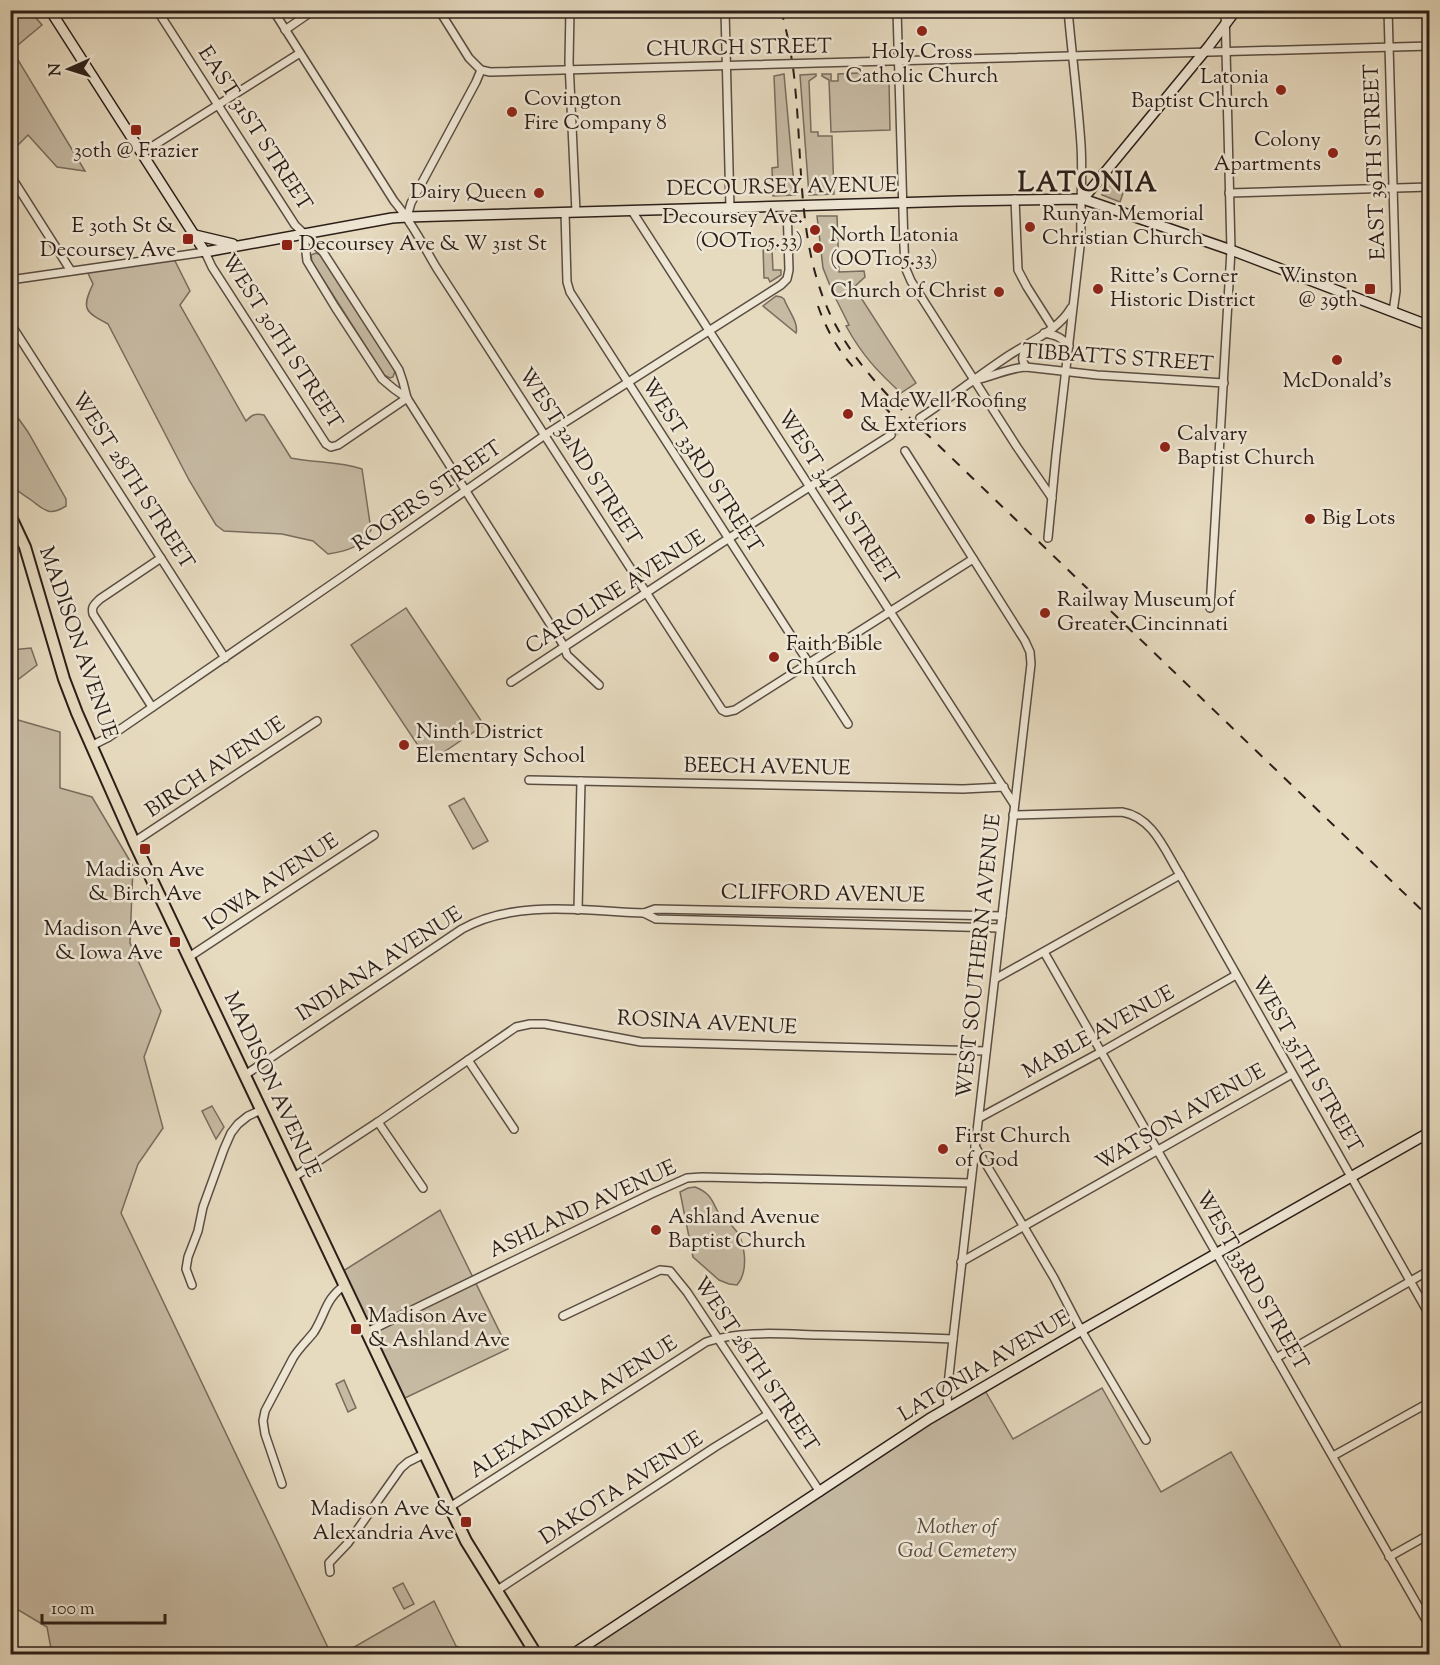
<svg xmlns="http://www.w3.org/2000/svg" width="1440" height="1665" font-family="'Sorts Mill Goudy',serif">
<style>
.green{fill:#c6baa3;stroke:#786c5e;stroke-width:1.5}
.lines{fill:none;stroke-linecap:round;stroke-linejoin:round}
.street-tunnel{stroke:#c1b49e;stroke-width:7;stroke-dasharray:7 3.5;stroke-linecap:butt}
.street-casing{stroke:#5a4d42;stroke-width:10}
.secondary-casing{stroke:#2b1e18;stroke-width:12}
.primary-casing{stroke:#2b1e18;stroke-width:14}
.street{stroke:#efe7d5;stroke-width:7}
.secondary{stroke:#efe7d5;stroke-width:9}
.primary{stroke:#e6dabf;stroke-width:10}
.rail{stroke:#2b1e18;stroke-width:2;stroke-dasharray:10 10;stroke-linecap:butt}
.poi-dot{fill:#8f2418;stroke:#efe7d5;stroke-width:2}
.labels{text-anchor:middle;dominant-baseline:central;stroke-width:5;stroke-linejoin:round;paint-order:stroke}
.street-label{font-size:21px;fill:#2b1e18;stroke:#efe7d5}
.poi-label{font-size:21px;fill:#2b1e18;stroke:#efe7d5;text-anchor:start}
.park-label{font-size:21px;font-style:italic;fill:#5a4d42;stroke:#efe7d5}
.district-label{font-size:27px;font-weight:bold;letter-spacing:1.5px;fill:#2b1e18;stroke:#efe7d5}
</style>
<rect width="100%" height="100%" fill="#e6dabf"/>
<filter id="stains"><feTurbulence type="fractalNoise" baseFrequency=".00333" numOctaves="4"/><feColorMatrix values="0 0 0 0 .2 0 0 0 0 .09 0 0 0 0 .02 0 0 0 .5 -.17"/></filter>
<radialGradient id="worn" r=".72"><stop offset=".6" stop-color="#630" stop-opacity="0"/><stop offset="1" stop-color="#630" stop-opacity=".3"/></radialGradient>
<!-- green -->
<g class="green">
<path d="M11,10L30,11L42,25L12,50L85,171L57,167L28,135L11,152Z"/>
<path d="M879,72L882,79L889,81L890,130L831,132L829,80L822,76V74H831V81H838V74Z"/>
<path d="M784,74L795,195L773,196L772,168L778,167L774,76Z"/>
<path d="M816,74V76L809,81L811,132H818V136H832L834,194L809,195L800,75Z"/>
<path d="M1112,178L1118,182L1123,193L1120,202L1102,195L1101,190Z"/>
<path d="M817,216H837L839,272L864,271L865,277L854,287L916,383L901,393C877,371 862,355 846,326L849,325L833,293L823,268Z"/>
<path d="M780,245V248L772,249L773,270H781V275L770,282L768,278H764L763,246Z"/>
<path d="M316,253L321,255L393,367L395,371L393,377L390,378L384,375L312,262L311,255Z"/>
<path d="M173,257L190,291L180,305L246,421C252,415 254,413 264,415L291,458C315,463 339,461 362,469L371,530C359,548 348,551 328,554L313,541L282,534L224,531L216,525L189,480L108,324C85,312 81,309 93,284L86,269Z"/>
<path d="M776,296L781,297L784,299C788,310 799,323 796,333L763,306Z"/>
<path d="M11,408L28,432L66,499V506C49,517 45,510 31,500C24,495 17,491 11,485Z"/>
<path d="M406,608L484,725L429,762L351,645Z"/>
<path d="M31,648L37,665L11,685V650Z"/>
<path d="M11,718L60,732V788L92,797L133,866L130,943L161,1011L144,1057L163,1128L138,1164L121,1213L331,1654H52L47,1627L15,1608L11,1602Z"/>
<path d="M464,798L488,841L473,849L449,806Z"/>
<path d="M212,1106L224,1127L216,1139L202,1111Z"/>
<path d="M695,1187C711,1193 712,1201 719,1214C723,1220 729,1222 733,1227C746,1240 749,1271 737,1285L729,1284L719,1280L693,1257L680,1192L688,1188Z"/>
<path d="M440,1210L508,1349L405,1398L343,1271Z"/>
<path d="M344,1380L356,1408L348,1412L336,1384Z"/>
<path d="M983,1387L1013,1439L1102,1388L1161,1492L1231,1452L1345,1654H573Z"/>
<path d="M403,1583L414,1604L404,1609L393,1588Z"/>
<path d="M434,1601L456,1646L477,1654H342Z"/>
</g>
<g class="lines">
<!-- street-tunnel -->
<path class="street-tunnel" d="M891,435L920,418"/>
<!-- street casing -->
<g class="street-casing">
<g id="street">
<path d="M157,10L295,225L323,252L399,370L403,382L407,398L564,646L567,655L599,685"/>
<path d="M273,10L394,201C411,221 423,245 436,267L722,710L726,712L735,710L973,559"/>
<path d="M439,10L469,58L481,70"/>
<path d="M570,10L569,62L576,212"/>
<path d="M725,10L730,208"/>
<path d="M897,10L904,246L905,267L911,281L1017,447L1052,498"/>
<path d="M1388,10L1396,291L1393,312"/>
<path d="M285,30L314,10"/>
<path d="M481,70L490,72L1430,46"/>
<path d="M142,153L300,53"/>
<path d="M10,175L71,271"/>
<path d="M1229,193L1430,187"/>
<path d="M1015,199L1018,270L1027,287L1053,328"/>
<path d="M632,211L1014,804"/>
<path d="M565,212L567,282L570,292L848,724"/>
<path d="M407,217L411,203L476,82L481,70"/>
<path d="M304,235L307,261L335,307L382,379L394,389L407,398"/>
<path d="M10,280L205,252L212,267L326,444L331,447L338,445L407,398"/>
<path d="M10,323L225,658"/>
<path d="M1044,333C1056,335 1061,337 1069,346"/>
<path d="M1026,367C1020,359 1023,353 1028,345"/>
<path d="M975,380C992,377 1008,368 1026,367L1097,375L1224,383"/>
<path d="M920,418C950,398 978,376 1008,356C1029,342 1059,330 1071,308"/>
<path d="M905,451L1025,641L1030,652L1031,664L953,1339L947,1394L948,1408"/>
<path d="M1048,538L1056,455L1081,238C1080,207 1083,176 1081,145C1078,100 1072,55 1068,10"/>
<path d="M1210,608L1231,250L1225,10"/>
<path d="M511,682L720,544L891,435"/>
<path d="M152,707L93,614C91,606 95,604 100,599L161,558"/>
<path d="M91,746L109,737L345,575L545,435L781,285L787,279L789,270L787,206"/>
<path d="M529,780L963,789L1004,787"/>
<path d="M1013,815L1122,812C1153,817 1165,851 1180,875L1430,1316"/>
<path d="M134,842L317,721"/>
<path d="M578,910L581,781"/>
<path d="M644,913L656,919L1000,928"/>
<path d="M1044,952L1430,1627"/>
<path d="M189,957L374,835"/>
<path d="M995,979L1180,875"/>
<path d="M468,1060L514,1129"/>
<path d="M245,1075L462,929C515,899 586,911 644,913L655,909L1002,916"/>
<path d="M979,1118L1101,1052L1236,975"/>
<path d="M378,1122L423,1188"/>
<path d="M975,1146L1024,1227L1054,1278L1081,1330L1146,1440"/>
<path d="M294,1177L378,1122L516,1027L530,1024H545L641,1042L986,1051"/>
<path d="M961,1262L1292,1074"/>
<path d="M192,1285L186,1269L188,1257L198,1231L203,1207L224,1149L231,1133L238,1124L248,1116L261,1110"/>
<path d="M563,1316L660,1270L670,1271L687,1292L820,1492"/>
<path d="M367,1332L651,1194L687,1178L702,1177L970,1183"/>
<path d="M1276,1358L1430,1270"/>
<path d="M1333,1456L1430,1402"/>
<path d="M282,1484L265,1434L263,1421L265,1411L293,1358C299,1348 307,1341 314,1332C326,1313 325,1299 345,1285"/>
<path d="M450,1507L706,1342C741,1330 783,1334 820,1335C864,1336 908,1337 953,1339"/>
<path d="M1389,1557L1430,1534"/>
<path d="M330,1572L329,1563L348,1543L401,1468L408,1462L424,1454"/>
<path d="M496,1591L715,1447L767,1415"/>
</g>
</g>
<!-- secondary casing -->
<g class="secondary-casing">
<g id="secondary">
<path d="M50,10L205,252L392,218L407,217L959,201L1083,199L1231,250L1430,326"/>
<path d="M1083,199L1209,46L1236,10"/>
<path d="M195,235L233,244"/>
<path d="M573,1654L929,1419L1073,1335L1430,1132"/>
</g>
</g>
<!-- primary casing -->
<g class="primary-casing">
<path id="primary" d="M10,515L25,547L64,679L77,713L134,842L466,1541L536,1654"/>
</g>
<!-- street -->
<use href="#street" class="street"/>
<!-- secondary -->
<use href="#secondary" class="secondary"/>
<!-- primary -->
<use href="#primary" class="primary"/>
<!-- rail -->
<g class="rail">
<path d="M781,10C788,36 793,61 795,86C803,163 797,243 830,314C849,354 877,385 907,415L1430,918"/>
<path d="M818,306C826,329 838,350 854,368"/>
<path d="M883,405L897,421"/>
</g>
</g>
<!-- markers -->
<g class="poi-dot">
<circle cx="922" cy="31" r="6"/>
<circle cx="1281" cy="90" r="6"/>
<circle cx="512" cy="112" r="6"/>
<rect x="130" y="124" width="12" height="12" rx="3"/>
<circle cx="1333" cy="153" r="6"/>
<circle cx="539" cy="193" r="6"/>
<circle cx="1030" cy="227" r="6"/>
<circle cx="815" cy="230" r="6"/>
<rect x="182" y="233" width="12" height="12" rx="3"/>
<rect x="281" y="239" width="12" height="12" rx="3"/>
<circle cx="818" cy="248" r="6"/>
<circle cx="1098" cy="289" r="6"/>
<rect x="1364" y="283" width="12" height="12" rx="3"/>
<circle cx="999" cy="292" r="6"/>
<circle cx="1337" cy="360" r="6"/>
<circle cx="848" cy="414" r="6"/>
<circle cx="1165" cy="447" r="6"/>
<circle cx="1310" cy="519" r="6"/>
<circle cx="1045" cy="613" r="6"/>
<circle cx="774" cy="657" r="6"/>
<circle cx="404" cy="745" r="6"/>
<rect x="139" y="843" width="12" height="12" rx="3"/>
<rect x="169" y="936" width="12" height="12" rx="3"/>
<circle cx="943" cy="1149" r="6"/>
<circle cx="656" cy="1230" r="6"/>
<rect x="350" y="1323" width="12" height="12" rx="3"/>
<rect x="460" y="1516" width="12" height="12" rx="3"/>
</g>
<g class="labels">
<!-- street labels -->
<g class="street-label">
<text transform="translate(739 49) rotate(-1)">CHURCH STREET</text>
<text transform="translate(254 129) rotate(57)">EAST 31ST STREET</text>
<text transform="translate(1376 162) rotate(-92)">EAST 39TH STREET</text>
<text transform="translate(782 188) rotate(-1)">DECOURSEY AVENUE</text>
<text transform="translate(281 342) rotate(57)">WEST 30TH STREET</text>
<text transform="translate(1118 359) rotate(4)">TIBBATTS STREET</text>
<text transform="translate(579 457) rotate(57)">WEST 32ND STREET</text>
<text transform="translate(701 466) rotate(57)">WEST 33RD STREET</text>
<text transform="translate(132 481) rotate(57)">WEST 28TH STREET</text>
<text transform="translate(428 497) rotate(-35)">ROGERS STREET</text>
<text transform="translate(837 498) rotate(57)">WEST 34TH STREET</text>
<text transform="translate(616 593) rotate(-33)">CAROLINE AVENUE</text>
<text transform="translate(77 643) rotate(71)">MADISON AVENUE</text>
<text transform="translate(216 768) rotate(-34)">BIRCH AVENUE</text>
<text transform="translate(767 768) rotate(1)">BEECH AVENUE</text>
<text transform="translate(272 883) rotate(-34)">IOWA AVENUE</text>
<text transform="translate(823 895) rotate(1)">CLIFFORD AVENUE</text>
<text transform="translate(980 956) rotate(-84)">WEST SOUTHERN AVENUE</text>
<text transform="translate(380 965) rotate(-33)">INDIANA AVENUE</text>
<text transform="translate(707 1024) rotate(3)">ROSINA AVENUE</text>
<text transform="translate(1099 1033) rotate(-29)">MABLE AVENUE</text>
<text transform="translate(1306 1065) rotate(60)">WEST 35TH STREET</text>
<text transform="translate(271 1085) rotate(65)">MADISON AVENUE</text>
<text transform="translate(1181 1118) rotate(-30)">WATSON AVENUE</text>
<text transform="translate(583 1210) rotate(-25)">ASHLAND AVENUE</text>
<text transform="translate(1251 1281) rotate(60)">WEST 33RD STREET</text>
<text transform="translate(755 1365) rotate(56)">WEST 28TH STREET</text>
<text transform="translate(985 1367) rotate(-31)">LATONIA AVENUE</text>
<text transform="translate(574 1408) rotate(-33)">ALEXANDRIA AVENUE</text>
<text transform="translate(622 1489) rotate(-33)">DAKOTA AVENUE</text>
</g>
<!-- poi labels -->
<g class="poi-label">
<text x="922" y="53" text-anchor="middle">Holy Cross<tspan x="922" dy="24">Catholic Church</tspan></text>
<text x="1269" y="78" text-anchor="end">Latonia<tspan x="1269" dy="24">Baptist Church</tspan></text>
<text x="524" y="100">Covington<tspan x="524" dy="24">Fire Company 8</tspan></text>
<text x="1321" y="141" text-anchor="end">Colony<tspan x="1321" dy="24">Apartments</tspan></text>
<text x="136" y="152" text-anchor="middle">30th @ Frazier</text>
<text x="527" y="193" text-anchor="end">Dairy Queen</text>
<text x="1042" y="215">Runyan Memorial<tspan x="1042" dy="24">Christian Church</tspan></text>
<text x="803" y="218" text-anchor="end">Decoursey Ave.<tspan x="803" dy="24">(OOT105.33)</tspan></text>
<text x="176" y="227" text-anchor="end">E 30th St &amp;<tspan x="176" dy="24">Decoursey Ave</tspan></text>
<text x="830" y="236">North Latonia<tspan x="830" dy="24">(OOT105.33)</tspan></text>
<text x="299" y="245">Decoursey Ave &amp; W 31st St</text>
<text x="1110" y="277">Ritte's Corner<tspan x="1110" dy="24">Historic District</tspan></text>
<text x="1358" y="277" text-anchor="end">Winston<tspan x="1358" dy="24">@ 39th</tspan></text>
<text x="987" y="292" text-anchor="end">Church of Christ</text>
<text x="1337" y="382" text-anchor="middle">McDonald's</text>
<text x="860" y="402">MadeWell Roofing<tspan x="860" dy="24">&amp; Exteriors</tspan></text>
<text x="1177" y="435">Calvary<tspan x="1177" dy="24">Baptist Church</tspan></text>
<text x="1322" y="519">Big Lots</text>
<text x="1057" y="601">Railway Museum of<tspan x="1057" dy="24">Greater Cincinnati</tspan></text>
<text x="786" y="645">Faith Bible<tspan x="786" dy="24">Church</tspan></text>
<text x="416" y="733">Ninth District<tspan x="416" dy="24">Elementary School</tspan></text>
<text x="145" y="871" text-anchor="middle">Madison Ave<tspan x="145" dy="24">&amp; Birch Ave</tspan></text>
<text x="163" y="930" text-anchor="end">Madison Ave<tspan x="163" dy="24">&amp; Iowa Ave</tspan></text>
<text x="955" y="1137">First Church<tspan x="955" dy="24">of God</tspan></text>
<text x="668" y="1218">Ashland Avenue<tspan x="668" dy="24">Baptist Church</tspan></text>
<text x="368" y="1317">Madison Ave<tspan x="368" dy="24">&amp; Ashland Ave</tspan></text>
<text x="454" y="1510" text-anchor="end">Madison Ave &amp;<tspan x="454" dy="24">Alexandria Ave</tspan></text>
</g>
<!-- park labels -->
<g class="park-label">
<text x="957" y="1528">Mother of<tspan x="957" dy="24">God Cemetery</tspan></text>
</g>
<!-- district labels -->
<g class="district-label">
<text x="1088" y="184">LATONIA</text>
</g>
</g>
<!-- margin -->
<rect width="1440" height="1665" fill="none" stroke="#e6dabf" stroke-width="36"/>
<rect x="12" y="12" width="1416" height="1641" fill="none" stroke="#2b1e18" stroke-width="3"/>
<rect x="18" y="18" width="1404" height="1629" fill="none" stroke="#2b1e18" stroke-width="1.5"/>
<!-- north arrow -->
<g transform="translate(69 69) rotate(267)" stroke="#efe7d5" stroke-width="4.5" paint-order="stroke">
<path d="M0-4.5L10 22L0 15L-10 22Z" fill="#2b1e18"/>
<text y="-9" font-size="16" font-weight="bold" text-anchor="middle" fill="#2b1e18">N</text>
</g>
<!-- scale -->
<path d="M42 1614v9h123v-9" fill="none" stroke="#2b1e18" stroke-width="3"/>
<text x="51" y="1614" font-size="18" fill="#2b1e18" stroke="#efe7d5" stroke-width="4.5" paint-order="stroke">100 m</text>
<rect width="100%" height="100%" filter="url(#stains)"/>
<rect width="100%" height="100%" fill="url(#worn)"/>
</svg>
